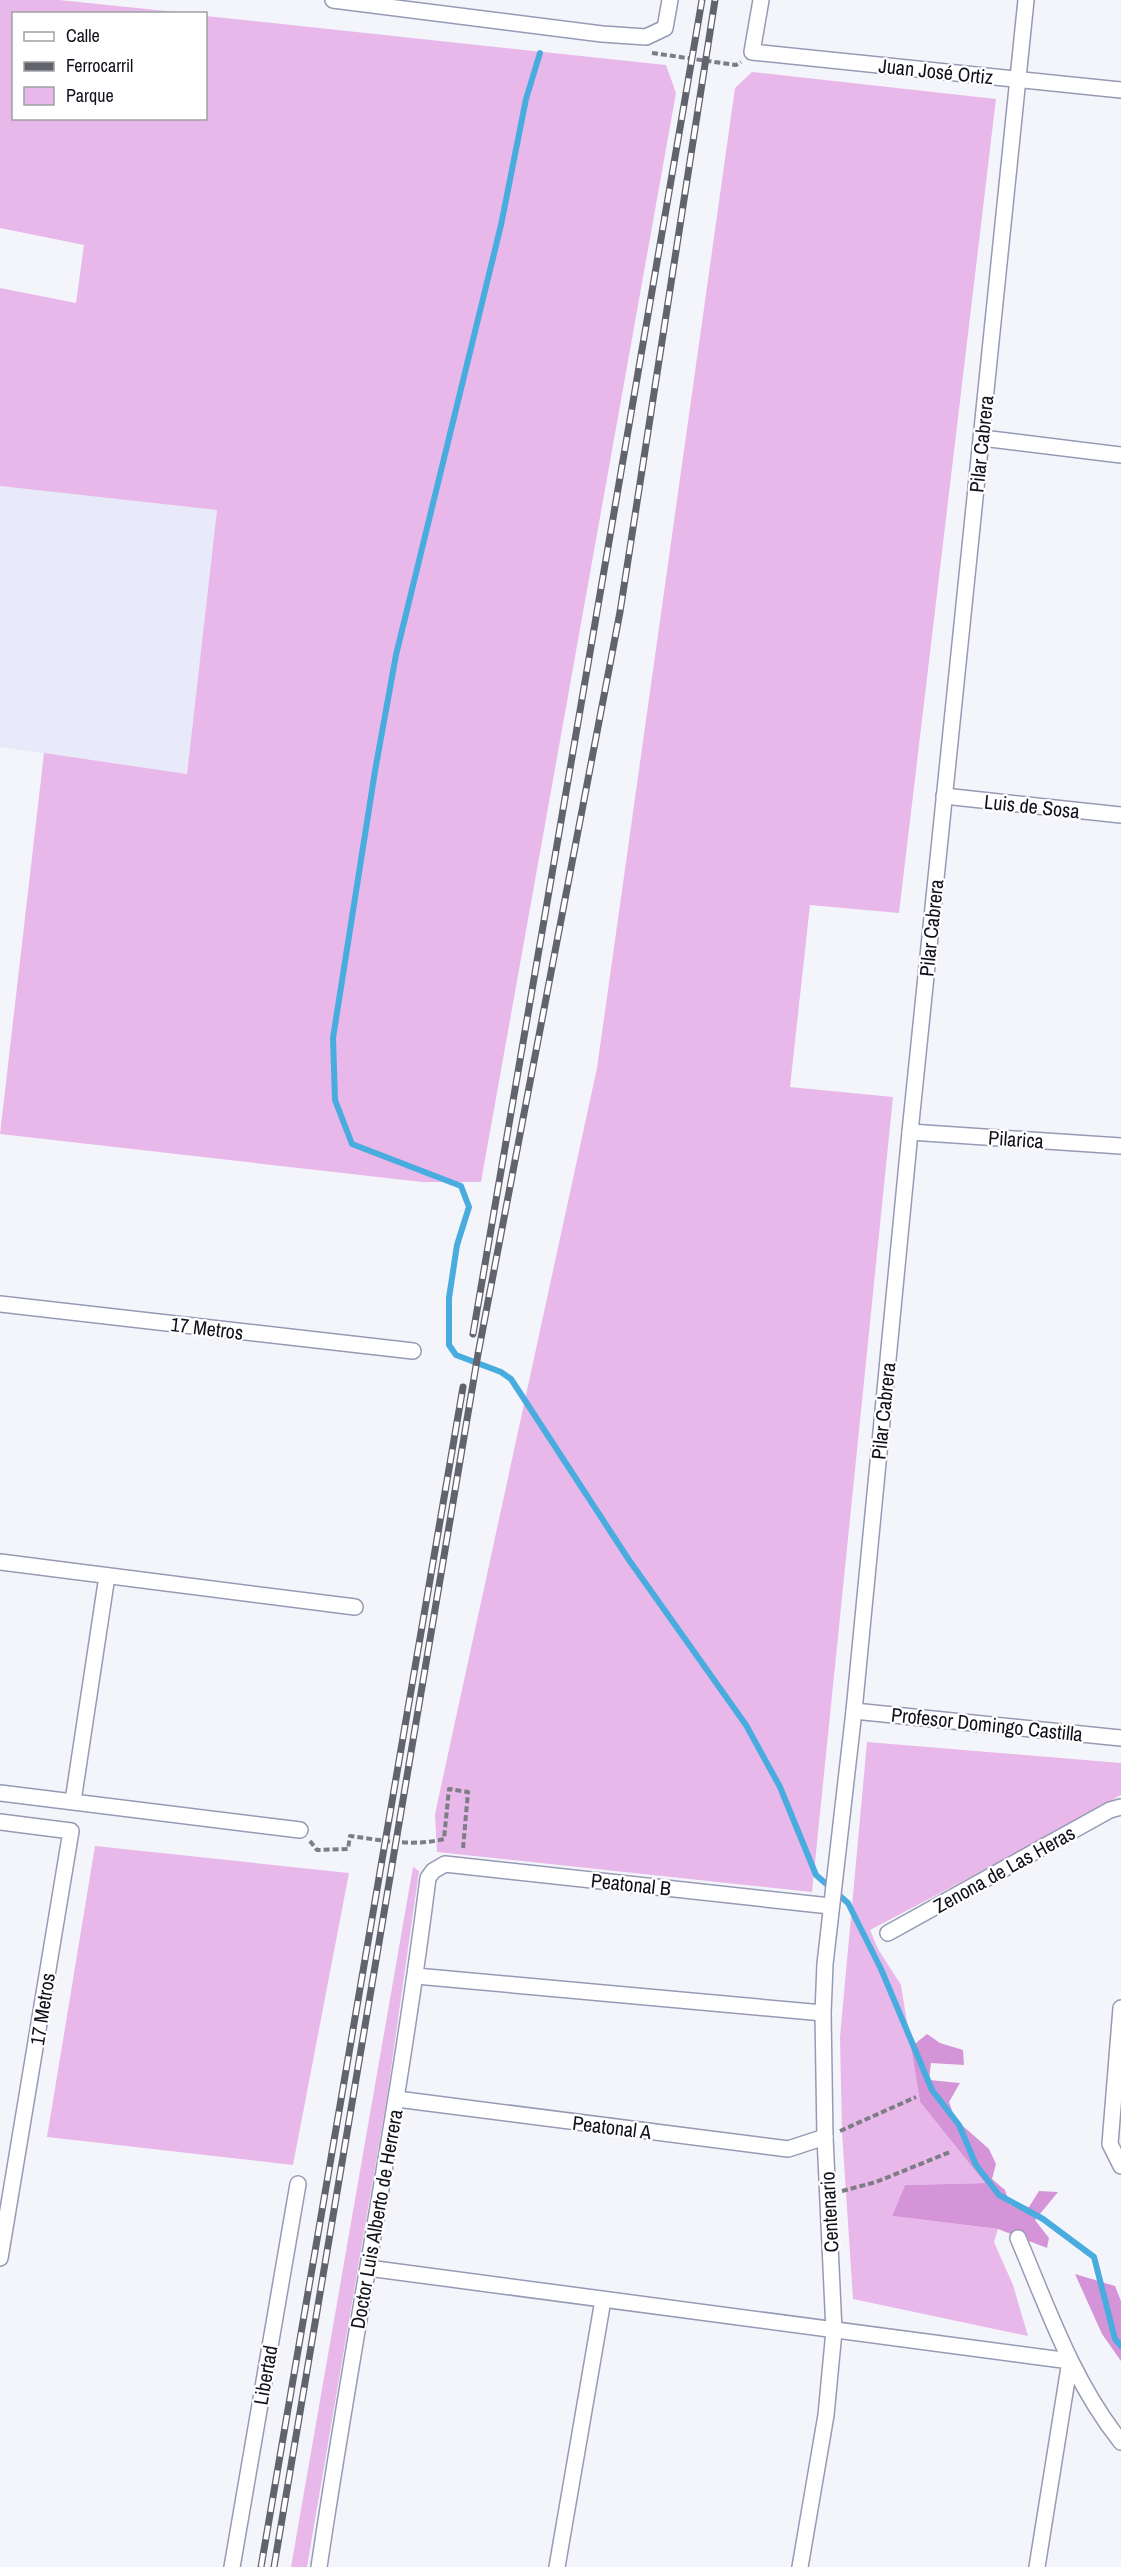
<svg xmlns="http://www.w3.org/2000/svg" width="1121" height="2567" font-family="'Archivo Narrow',sans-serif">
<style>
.built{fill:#e8eaf9}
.green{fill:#e9b8eb}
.forest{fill:#d594d8}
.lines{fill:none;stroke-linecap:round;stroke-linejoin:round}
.stream{stroke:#48acde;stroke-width:6}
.minor-casing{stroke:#969ab5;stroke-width:18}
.path{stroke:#7c7d85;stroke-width:4;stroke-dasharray:6 3;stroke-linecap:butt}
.minor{stroke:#fff;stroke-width:15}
.rail-casing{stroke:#62636c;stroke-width:7}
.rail{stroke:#fff;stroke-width:4.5;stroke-dasharray:14;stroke-linecap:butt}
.labels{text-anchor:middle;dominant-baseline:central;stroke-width:4.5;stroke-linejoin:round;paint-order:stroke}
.street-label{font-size:20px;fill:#10111b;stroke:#fff}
</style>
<rect width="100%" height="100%" fill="#f4f5fb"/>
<!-- built -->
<path class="built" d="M0,486L217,510L187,774L0,747Z"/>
<!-- green -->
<g class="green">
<path d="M0,0H59L186,13L14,14V118H206V16L666,65L676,93L481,1182H422L0,1134L44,753L187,774L217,510L0,486V288L76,303L84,245L0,228Z"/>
<path d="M752,72L996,99L899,913L810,905L790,1087L893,1097L812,1892L437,1852L435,1814L597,1068L735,88Z"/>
<path d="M867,1742L1121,1763V1795L1050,1835L870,1930L878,1949L901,1985L920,2102L985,2183L905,2185L892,2216L998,2229L994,2242L1013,2285L1028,2336L853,2299L842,2132L840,2037Z"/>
<path d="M95,1846L349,1873L293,2165L47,2137Z"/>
<path d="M413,1867L419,1871L387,2097L307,2567H291Z"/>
</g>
<!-- forest -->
<g class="forest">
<path d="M927,2034L940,2043L963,2050L964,2065L931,2063L929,2080L960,2083L949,2102L955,2119L989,2149L996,2164L992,2179L1005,2190L1010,2205L1029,2207L1039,2191L1058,2192L1035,2220L1049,2238L1047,2248L998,2229L892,2216L905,2185L985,2183L920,2102L911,2047Z"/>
<path d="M1075,2274L1115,2286L1121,2301V2361L1102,2334Z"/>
</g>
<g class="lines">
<!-- stream -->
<path class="stream" d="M540,53L526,99L501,225L396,655L375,771L333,1038L335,1100L352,1144L461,1186L469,1207L457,1245L449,1298V1345L456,1355L501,1372L511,1379L629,1560L746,1725L780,1787L816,1875L848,1903L881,1969L932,2090L959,2125L976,2165L999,2195L1043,2219L1094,2257L1115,2339L1121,2346"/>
<!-- minor casing -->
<g class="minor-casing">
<g id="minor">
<path d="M333,0L602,34L646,37L665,28L670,0"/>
<path d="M761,0L752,52L1121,90"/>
<path d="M982,438L1121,455"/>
<path d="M944,796L1121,815"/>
<path d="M910,1132L1121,1146"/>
<path d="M0,1304L413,1351"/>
<path d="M0,1562L355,1607"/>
<path d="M854,1711L1121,1738"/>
<path d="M0,1793L300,1830"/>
<path d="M73,1801L107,1576"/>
<path d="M0,1822L71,1831L0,2258"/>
<path d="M888,1933L1110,1810L1121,1807"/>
<path d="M416,1976L823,2013"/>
<path d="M1121,2008L1110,2144L1121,2166"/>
<path d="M397,2099L788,2149L825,2137"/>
<path d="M1018,2238C1048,2309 1073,2382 1121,2442"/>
<path d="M368,2268L1070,2361L1037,2567"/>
<path d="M232,2567L298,2184"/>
<path d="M319,2567C353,2337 399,2109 428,1878L433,1871L445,1864L830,1906"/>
<path d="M557,2567L603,2300"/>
<path d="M800,2567L826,2415L834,2331L825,2137L823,2013L825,1964L854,1711L910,1132L1026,0"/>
</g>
</g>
<!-- path -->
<g class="path">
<path d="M652,53L736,65L741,62"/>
<path d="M310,1841L317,1850L348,1849L350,1836C381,1840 412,1847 444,1839L449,1789L468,1792L463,1849"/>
<path d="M840,2131L916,2097"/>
<path d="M842,2191L876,2182L950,2152"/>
</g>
<!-- minor -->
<use href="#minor" class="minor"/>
<!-- rail casing -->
<g class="rail-casing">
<g id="rail">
<path d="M473,1334L702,0"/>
<path d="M261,2567L463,1387"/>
<path d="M274,2567L478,1354L620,612L715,0"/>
</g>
</g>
<!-- rail -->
<use href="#rail" class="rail"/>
</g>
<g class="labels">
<!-- street labels -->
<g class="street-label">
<text transform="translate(936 71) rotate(6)">Juan José Ortiz</text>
<text transform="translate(981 444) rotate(-84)">Pilar Cabrera</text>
<text transform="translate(1032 806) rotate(6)">Luis de Sosa</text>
<text transform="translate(931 928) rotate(-84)">Pilar Cabrera</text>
<text transform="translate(1016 1139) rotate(4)">Pilarica</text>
<text transform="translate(207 1328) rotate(7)">17 Metros</text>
<text transform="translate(883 1411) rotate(-84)">Pilar Cabrera</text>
<text transform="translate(987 1724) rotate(6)">Profesor Domingo Castilla</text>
<text transform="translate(1004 1869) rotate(-29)">Zenona de Las Heras</text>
<text transform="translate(631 1884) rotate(6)">Peatonal B</text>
<text transform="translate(42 2009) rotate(-81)">17 Metros</text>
<text transform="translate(612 2127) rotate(7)">Peatonal A</text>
<text transform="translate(829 2212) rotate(-93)">Centenario</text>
<text transform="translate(376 2219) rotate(-80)">Doctor Luis Alberto de Herrera</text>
<text transform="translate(265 2375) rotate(-80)">Libertad</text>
</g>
</g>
<!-- legend -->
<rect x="12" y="12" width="195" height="108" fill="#ffffff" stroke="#9fa0a4" stroke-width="1.5"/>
<rect x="24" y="32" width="30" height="9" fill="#ffffff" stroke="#9fa0a4" stroke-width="1.5"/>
<text x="66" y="42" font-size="18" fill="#10111b">Calle</text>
<rect x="24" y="62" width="30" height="9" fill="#62636c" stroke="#9fa0a4" stroke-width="1.5"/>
<text x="66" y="72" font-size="18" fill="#10111b">Ferrocarril</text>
<rect x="24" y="87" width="30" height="18" fill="#e9b8eb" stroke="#9fa0a4" stroke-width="1.5"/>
<text x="66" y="102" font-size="18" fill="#10111b">Parque</text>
</svg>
